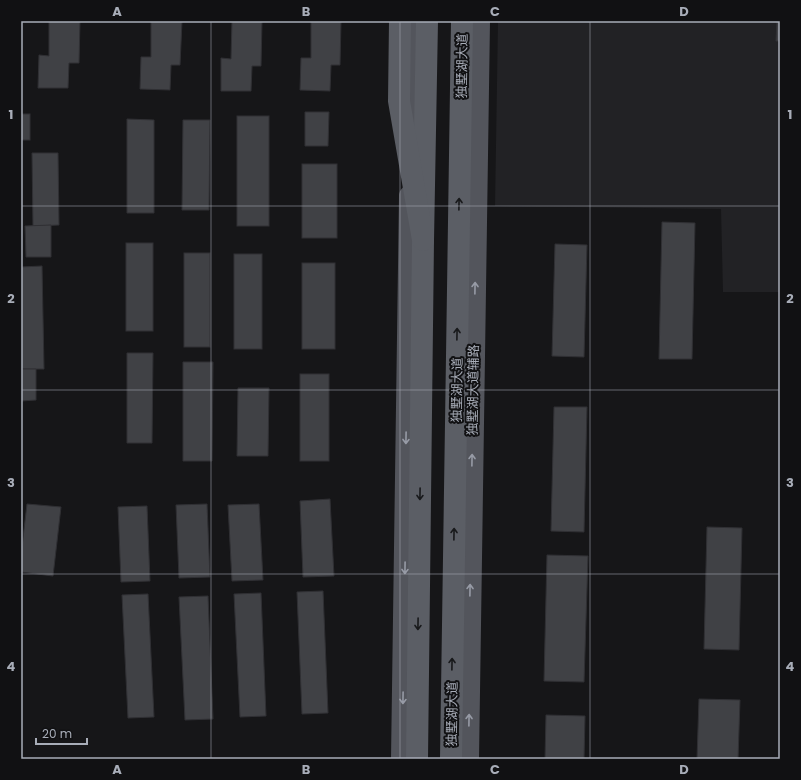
<svg xmlns="http://www.w3.org/2000/svg" width="801" height="780" font-family="Poppins,'Noto Sans SC',sans-serif">
<style>
.built{fill:#222225}
.building{fill:#404145;stroke:#303034}
.lines{fill:none;stroke-linecap:round;stroke-linejoin:round}
.primary{stroke:#53555c;stroke-width:22}
.trunk{stroke:#5b5e65;stroke-width:22}
.trunk-bridge{stroke:#5b5e65;stroke-width:22}
.oneway{stroke:#18191b}
.oneway2{stroke:#979ba6}
.grid{fill:none;stroke:#a8adb8;stroke-width:1;stroke-opacity:0.55}
.labels{text-anchor:middle;dominant-baseline:central;stroke-width:4;stroke-linejoin:round;paint-order:stroke}
.street-label{font-size:13px;fill:#a8adb8;stroke:#111113}
.neatline{fill:none;stroke:#a8adb8;stroke-width:1.5}
.grid-label{font-size:13px;text-anchor:middle;font-weight:bold;fill:#a8adb8}
</style>
<rect width="100%" height="100%" fill="#161618"/>
<!-- built -->
<path class="built" d="M498,21H780V292H723L721,209L495,206Z"/>
<!-- building -->
<g class="building">
<path d="M49,21H80L79,63H69L68,88H38L39,55L49,56Z"/>
<path d="M151,21H182L180,65H171L170,90L140,89L141,57H151Z"/>
<path d="M232,21H262L261,66H252L251,91H221V58L231,59Z"/>
<path d="M311,21H341L340,65H331L330,91L300,90L301,58H311Z"/>
<path d="M777,21H780V41H776Z"/>
<path d="M305,112H329L328,146H305Z"/>
<rect x="21" y="114" width="9" height="26"/>
<rect x="237" y="116" width="32" height="110"/>
<path d="M127,119L154,120V213H127Z"/>
<path d="M183,120H210L209,210H182Z"/>
<path d="M32,153H58L59,225L33,226Z"/>
<rect x="302" y="164" width="35" height="74"/>
<path d="M662,222L695,223L692,359H659Z"/>
<path d="M51,225V257H26L25,226Z"/>
<rect x="126" y="243" width="27" height="88"/>
<path d="M555,244L587,245L584,357L552,356Z"/>
<rect x="184" y="253" width="26" height="94"/>
<rect x="234" y="254" width="28" height="95"/>
<rect x="302" y="263" width="33" height="86"/>
<path d="M42,266L44,369H21V267Z"/>
<path d="M127,353H153L152,443H127Z"/>
<path d="M183,362H213L212,461H183Z"/>
<path d="M21,369H36V400L21,401Z"/>
<rect x="300" y="374" width="29" height="87"/>
<path d="M238,388H269L268,456H237Z"/>
<path d="M554,407H587L584,532L551,531Z"/>
<path d="M330,499L334,576L303,577L300,501Z"/>
<path d="M27,504L61,507L53,576L21,572V555Z"/>
<path d="M207,504L210,577L179,578L176,505Z"/>
<path d="M259,504L263,580L232,581L228,505Z"/>
<path d="M147,506L150,581L121,582L118,507Z"/>
<path d="M707,527L742,528L739,650L704,649Z"/>
<path d="M547,555L588,556L584,682L544,681Z"/>
<path d="M323,591L328,713L302,714L297,592Z"/>
<path d="M261,593L266,716L240,717L234,594Z"/>
<path d="M148,594L154,717L128,718L122,595Z"/>
<path d="M208,596L213,719L185,720L179,597Z"/>
<path d="M699,699L740,700L738,759H697Z"/>
<path d="M546,715L585,716L584,759H545Z"/>
</g>
<g class="lines">
<!-- primary -->
<g class="primary">
<path d="M411,138L412,21"/>
<path d="M402,759L410,196"/>
<path d="M468,759L479,21"/>
</g>
<!-- trunk -->
<g class="trunk">
<path d="M417,759L423,240L427,21"/>
<path d="M451,759L462,21"/>
</g>
<!-- trunk-bridge -->
<path class="trunk-bridge" d="M400,21L399,101L423,240"/>
</g>
<!-- one-way arrows -->
<defs><path id="oneway-shaft" d="M-6 0H5M1.5-3L5.5 0L1.5 3" fill="none" stroke-width="1.6" stroke-linecap="round" stroke-linejoin="round"/></defs>
<g class="oneway">
<use href="#oneway-shaft" transform="translate(459 204) rotate(-89)"/>
<use href="#oneway-shaft" transform="translate(457 334) rotate(-89)"/>
<use href="#oneway-shaft" transform="translate(420 494) rotate(91)"/>
<use href="#oneway-shaft" transform="translate(454 534) rotate(-89)"/>
<use href="#oneway-shaft" transform="translate(418 624) rotate(91)"/>
<use href="#oneway-shaft" transform="translate(452 664) rotate(-89)"/>
</g>
<g class="oneway2">
<use href="#oneway-shaft" transform="translate(475 288) rotate(-89)"/>
<use href="#oneway-shaft" transform="translate(406 438) rotate(91)"/>
<use href="#oneway-shaft" transform="translate(472 460) rotate(-89)"/>
<use href="#oneway-shaft" transform="translate(405 568) rotate(91)"/>
<use href="#oneway-shaft" transform="translate(470 590) rotate(-89)"/>
<use href="#oneway-shaft" transform="translate(403 698) rotate(91)"/>
<use href="#oneway-shaft" transform="translate(469 720) rotate(-89)"/>
</g>
<!-- grid -->
<path class="grid" d="M211,21V759M400,21V759M590,21V759M21,206H780M21,390H780M21,574H780"/>
<g class="labels">
<!-- street labels -->
<g class="street-label">
<text transform="translate(462 66) rotate(-89)">独墅湖大道</text>
<text transform="translate(457 390) rotate(-89)">独墅湖大道</text>
<text transform="translate(473 390) rotate(-89)">独墅湖大道辅路</text>
<text transform="translate(452 714) rotate(-89)">独墅湖大道</text>
</g>
</g>
<!-- border -->
<rect width="801" height="780" fill="none" stroke="#111113" stroke-width="44"/>
<!-- scale -->
<path d="M36 738v6h51v-6" fill="none" stroke="#a8adb8" stroke-width="2"/>
<text x="42" y="738" font-size="12" fill="#a8adb8" stroke="#111113" stroke-width="3" paint-order="stroke">20 m</text>
<rect x="22" y="22" width="757" height="736" class="neatline"/>
<g class="grid-label">
<text x="117" y="16">A</text>
<text x="306" y="16">B</text>
<text x="495" y="16">C</text>
<text x="684" y="16">D</text>
<text x="11" y="119">1</text>
<text x="790" y="119">1</text>
<text x="11" y="303">2</text>
<text x="790" y="303">2</text>
<text x="11" y="487">3</text>
<text x="790" y="487">3</text>
<text x="11" y="671">4</text>
<text x="790" y="671">4</text>
<text x="117" y="774">A</text>
<text x="306" y="774">B</text>
<text x="495" y="774">C</text>
<text x="684" y="774">D</text>
</g>
</svg>
